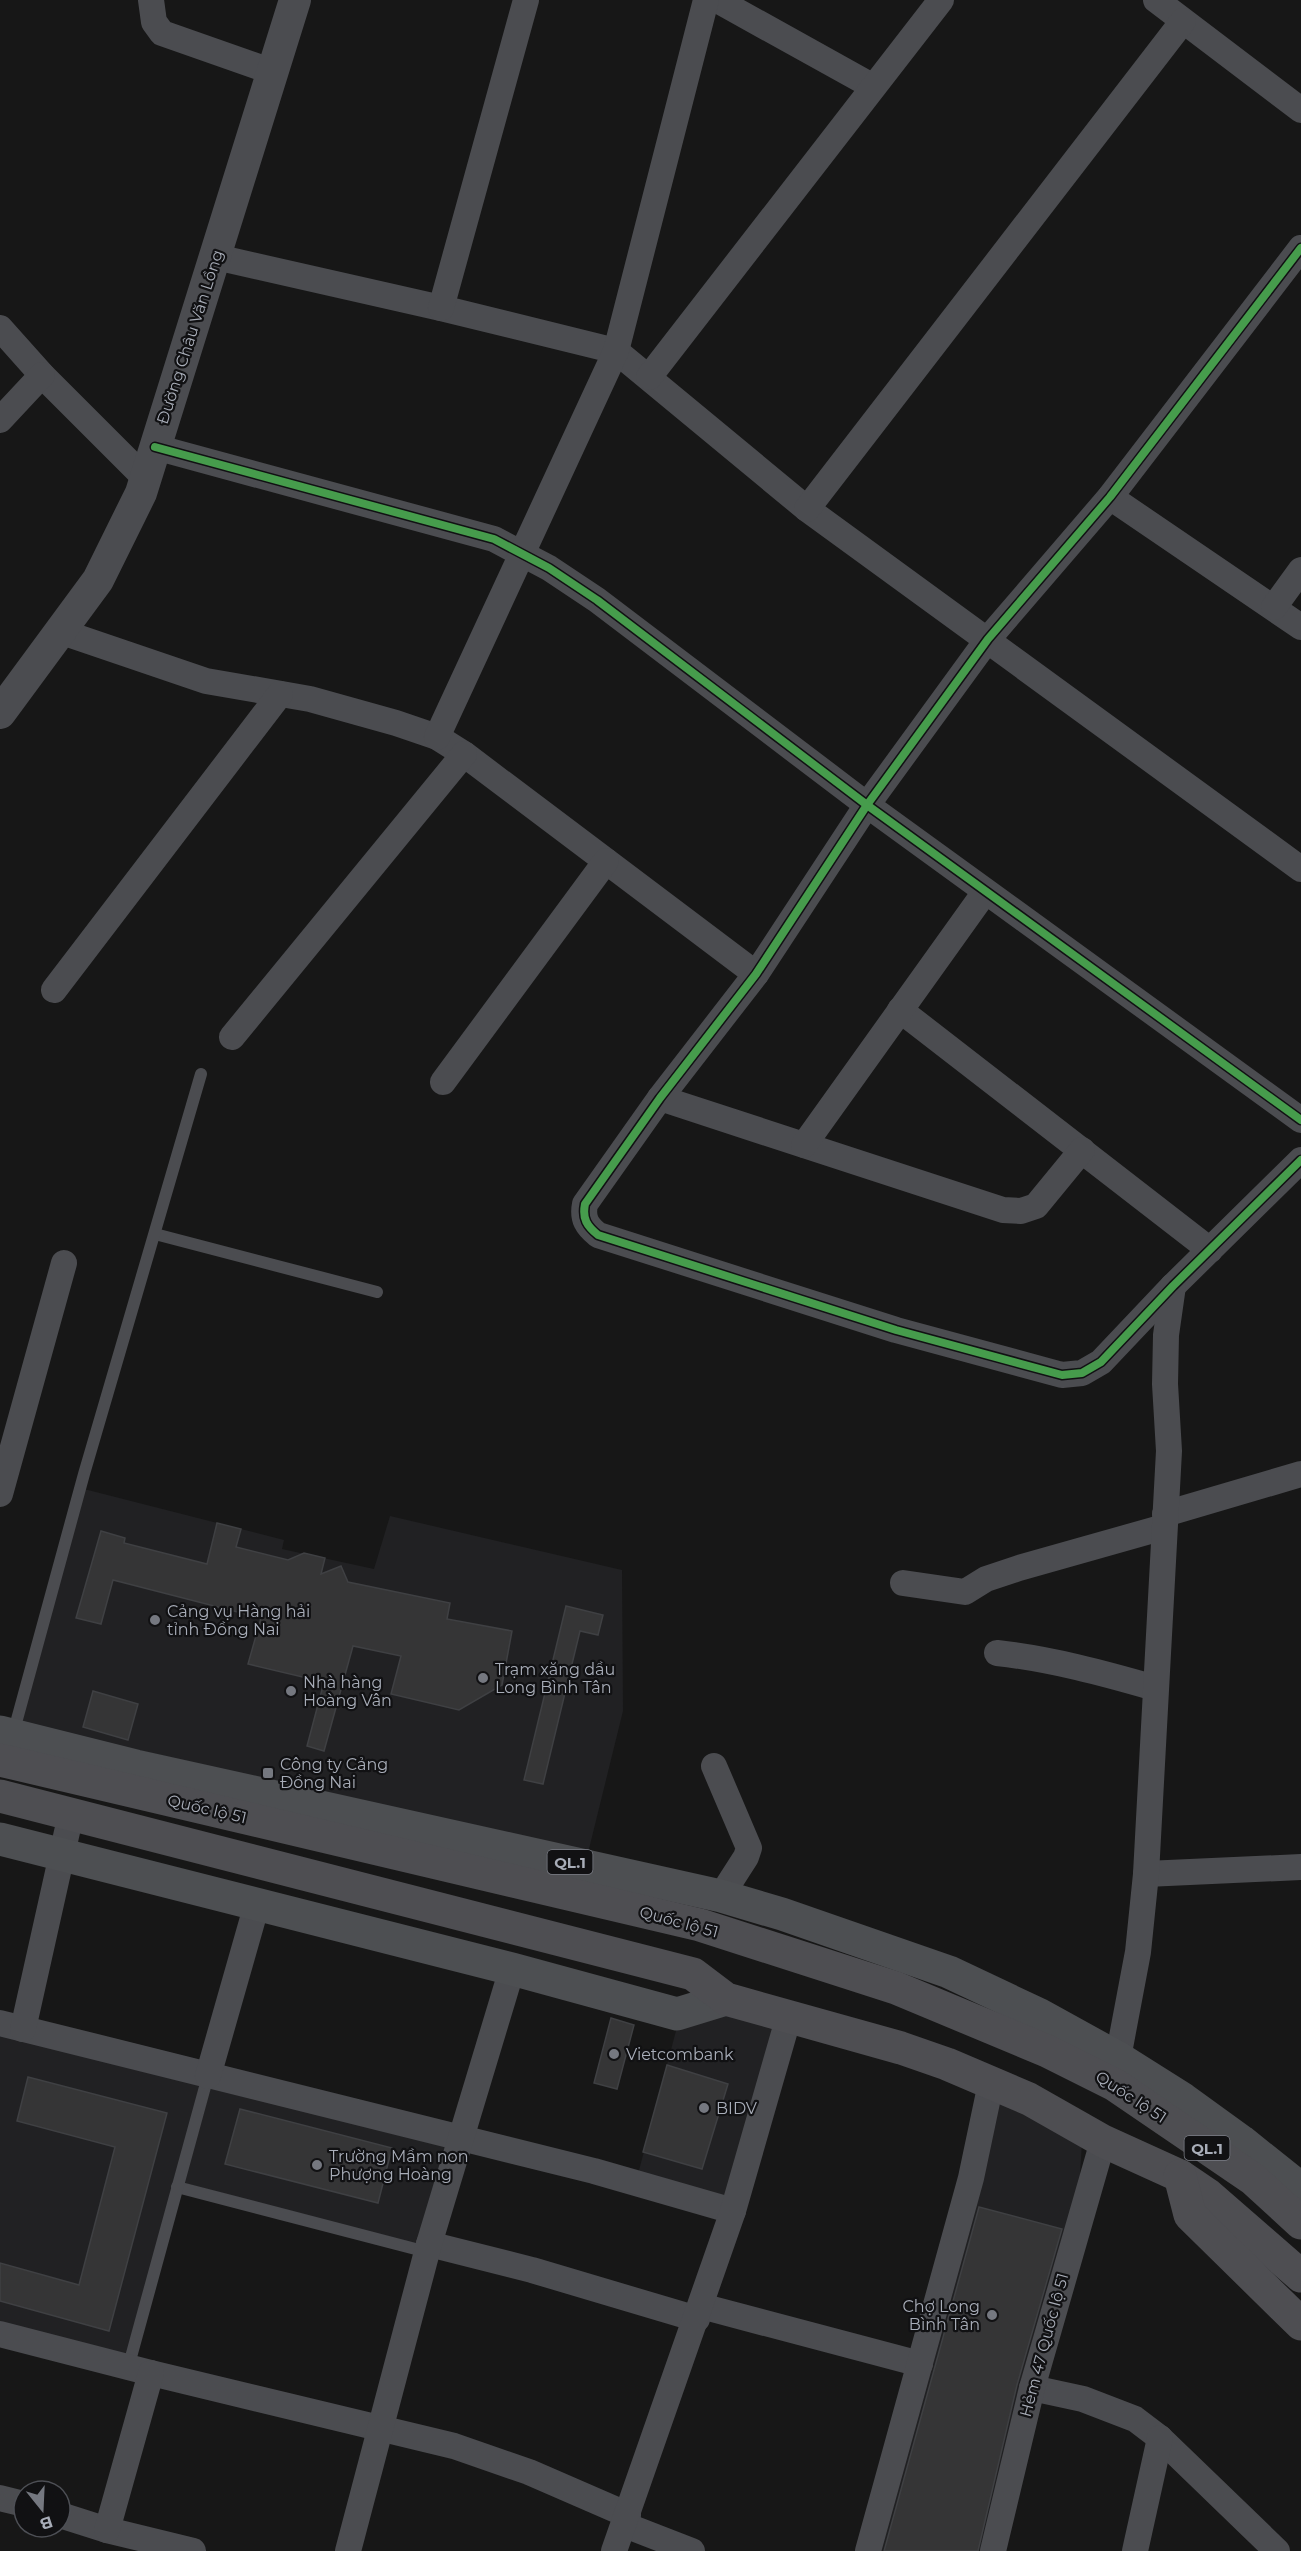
<svg xmlns="http://www.w3.org/2000/svg" width="1301" height="2551" font-family="Montserrat,sans-serif">
<style>
.built{fill:#212123}
.building{fill:#353536;stroke:#3f4043;stroke-width:1.5}
.lines{fill:none;stroke-linecap:round;stroke-linejoin:round}
.service{stroke:#4b4c50;stroke-width:12}
.minor{stroke:#4b4c50;stroke-width:26}
.tertiary{stroke:#4b4c50;stroke-width:32}
.primary{stroke:#4d4f52;stroke-width:33}
.trunk{stroke:#4e4e52;stroke-width:33}
.cycleway-casing{stroke:#111113;stroke-width:11}
.cycleway{stroke:#469c4c;stroke-width:8}
.poi-dot{fill:#757880;stroke:#111113;stroke-width:2}
.labels{text-anchor:middle;dominant-baseline:central;stroke-width:4.5;stroke-linejoin:round;paint-order:stroke}
.shield{fill:#111113;stroke:#7b7e86;stroke-width:1.5}
.shield-label{font-size:15px;font-weight:bold;fill:#a8adb8}
.street-label{font-size:16px;fill:#a8adb8;stroke:#111113}
.poi-label{font-size:16px;fill:#a8adb8;stroke:#111113;text-anchor:start}
</style>
<rect width="100%" height="100%" fill="#171717"/>
<!-- built -->
<g class="built">
<path d="M84,1489L284,1540L282,1549L374,1569L390,1516L622,1570L623,1711L588,1853L20,1723Z"/>
<path d="M727,2012L777,2026L727,2201L638,2174L677,2027Z"/>
<path d="M0,2032L201,2082L126,2358L0,2325Z"/>
<path d="M211,2086L450,2146L420,2245L184,2183Z"/>
<path d="M996,2099L1082,2142L1079,2192L984,2551H876Z"/>
</g>
<!-- building -->
<g class="building">
<path d="M217,1523L241,1529L236,1547L288,1560L304,1553L325,1558L321,1574L341,1566L348,1582L450,1603L447,1619L512,1631L502,1685L459,1710L391,1694L401,1656L353,1646L324,1751L307,1746L324,1682L248,1664L261,1618L113,1580L101,1624L76,1618L101,1531L125,1538L124,1543L207,1564Z"/>
<path d="M566,1606L603,1615L598,1635L580,1631L543,1784L524,1780Z"/>
<path d="M93,1691L138,1704L128,1740L83,1727Z"/>
<path d="M611,2018L634,2025L617,2089L594,2083Z"/>
<path d="M667,2065L728,2084L702,2169L643,2152Z"/>
<path d="M28,2077L167,2113L109,2331L0,2301V2263L79,2285L115,2147L17,2121Z"/>
<path d="M240,2109L392,2148L378,2203L225,2164Z"/>
<path d="M979,2207L1062,2229L1017,2385L978,2551H884Z"/>
</g>
<g class="lines">
<!-- service -->
<g class="service">
<path d="M155,1234L377,1292"/>
<path d="M13,1734L84,1474L201,1074"/>
<path d="M177,2187L427,2252"/>
<path d="M128,2368L208,2076"/>
</g>
<!-- minor -->
<g class="minor">
<path d="M151,0L154,22L162,33L273,72"/>
<path d="M717,0L872,86"/>
<path d="M1156,0L1301,110"/>
<path d="M1301,248L1110,497L988,639L867,805L756,974L660,1098L585,1204C582,1219 587,1226 598,1235L896,1330L1062,1375L1082,1373L1101,1362L1173,1286L1301,1160"/>
<path d="M216,257L441,308L616,351L807,509L1301,869"/>
<path d="M441,308L526,0"/>
<path d="M0,328L42,375L145,478"/>
<path d="M649,377L941,0"/>
<path d="M0,420L42,375"/>
<path d="M155,447L494,539L549,568L597,600L867,805L1301,1120"/>
<path d="M1110,497L1301,627"/>
<path d="M807,509L1183,21"/>
<path d="M1274,607L1301,570"/>
<path d="M59,631L206,681L310,699L396,723L437,737L464,754L756,974"/>
<path d="M437,737L616,351L706,0"/>
<path d="M54,990L280,694"/>
<path d="M900,1010L1210,1250"/>
<path d="M232,1037L464,754"/>
<path d="M443,1082L606,861"/>
<path d="M660,1098L1003,1210L1021,1211L1036,1206L1082,1150"/>
<path d="M804,1145L985,892"/>
<path d="M0,1494L64,1263"/>
<path d="M1165,1514L1301,1474"/>
<path d="M903,1583L965,1592L986,1579L1019,1568L1164,1527"/>
<path d="M997,1653C1051,1659 1103,1673 1155,1688"/>
<path d="M714,1766L749,1848L746,1857L721,1896"/>
<path d="M1146,1874L1301,1867"/>
<path d="M0,2023L594,2171L733,2211"/>
<path d="M23,2029L71,1814"/>
<path d="M1118,2058L1138,1952L1146,1874L1169,1451L1165,1384L1166,1335L1173,1286"/>
<path d="M208,2076L257,1904"/>
<path d="M429,2244L532,2270L697,2319"/>
<path d="M701,2306L920,2364"/>
<path d="M0,2334L151,2373L454,2446L529,2472L628,2515"/>
<path d="M1032,2388L1083,2399L1135,2419L1160,2438L1277,2551"/>
<path d="M0,2498L24,2504"/>
<path d="M60,2515L107,2530L193,2551"/>
<path d="M625,2525L692,2551"/>
<path d="M107,2530L151,2373"/>
<path d="M348,2551L429,2244L512,1969"/>
<path d="M614,2551L733,2211L789,2016"/>
<path d="M868,2551L971,2178L991,2083"/>
<path d="M993,2551L1032,2388L1103,2141"/>
<path d="M1135,2551L1160,2438"/>
</g>
<!-- tertiary -->
<path class="tertiary" d="M0,713L98,580L141,493L295,0"/>
<!-- primary -->
<g class="primary">
<path d="M0,1732L136,1766L721,1896L782,1914L949,1972L1040,2015L1118,2058L1183,2099L1241,2141L1301,2189"/>
<path d="M0,1839L512,1969L677,2014L726,1999"/>
</g>
<!-- trunk -->
<g class="trunk">
<path d="M0,1760L700,1925L896,1988L1047,2051L1115,2085L1253,2179L1301,2223"/>
<path d="M0,1796L693,1974L726,1999L901,2048L947,2064L1029,2099L1103,2141L1180,2176L1208,2195L1301,2276"/>
<path d="M1180,2176L1190,2215L1301,2324"/>
</g>
<!-- cycleway casing -->
<g class="cycleway-casing">
<g id="cycleway">
<path d="M1301,248L1110,497L988,639L867,805L756,974L660,1098L585,1204C582,1219 587,1226 598,1235L896,1330L1062,1375L1082,1373L1101,1362L1173,1286L1301,1160"/>
<path d="M155,447L494,539L549,568L597,600L867,805L1301,1120"/>
</g>
</g>
<!-- cycleway -->
<use href="#cycleway" class="cycleway"/>
</g>
<!-- markers -->
<g class="poi-dot">
<circle cx="155" cy="1620" r="6"/>
<circle cx="483" cy="1678" r="6"/>
<circle cx="291" cy="1691" r="6"/>
<rect x="262" y="1767" width="12" height="12" rx="3"/>
<circle cx="614" cy="2054" r="6"/>
<circle cx="704" cy="2108" r="6"/>
<circle cx="317" cy="2165" r="6"/>
<circle cx="992" cy="2315" r="6"/>
</g>
<g class="labels">
<!-- shield labels -->
<g class="shield">
<rect x="547.5" y="1850" width="45" height="24" rx="4.5"/>
<rect x="1184.5" y="2136" width="45" height="24" rx="4.5"/>
</g>
<g class="shield-label">
<text x="570" y="1862">QL.1</text>
<text x="1207" y="2148">QL.1</text>
</g>
<!-- street labels -->
<g class="street-label">
<text transform="translate(190 337) rotate(-72)">Đường Châu Văn Lồng</text>
<text transform="translate(207 1809) rotate(13)">Quốc lộ 51</text>
<text transform="translate(679 1922) rotate(15)">Quốc lộ 51</text>
<text transform="translate(1131 2097) rotate(33)">Quốc lộ 51</text>
<text transform="translate(1044 2345) rotate(-75)">Hẻm 47 Quốc lộ 51</text>
</g>
<!-- poi labels -->
<g class="poi-label">
<text x="167" y="1611">Cảng vụ Hàng hải<tspan x="167" dy="18">tỉnh Đồng Nai</tspan></text>
<text x="495" y="1669">Trạm xăng dầu<tspan x="495" dy="18">Long Bình Tân</tspan></text>
<text x="303" y="1682">Nhà hàng<tspan x="303" dy="18">Hoàng Vân</tspan></text>
<text x="280" y="1764">Công ty Cảng<tspan x="280" dy="18">Đồng Nai</tspan></text>
<text x="626" y="2054">Vietcombank</text>
<text x="716" y="2108">BIDV</text>
<text x="329" y="2156">Trường Mầm non<tspan x="329" dy="18">Phượng Hoàng</tspan></text>
<text x="980" y="2306" text-anchor="end">Chợ Long<tspan x="980" dy="18">Bình Tân</tspan></text>
</g>
</g>
<!-- north arrow -->
<g transform="translate(42 2509) rotate(162)"><circle r="28" fill="#111113" stroke="#4d4f55" stroke-width="1.5"/>
<path d="M0-4.5L10 22L0 15L-10 22Z" fill="#757880"/>
<text y="-9" font-size="16" font-weight="bold" text-anchor="middle" fill="#a8adb8">B</text>
</g>
</svg>
